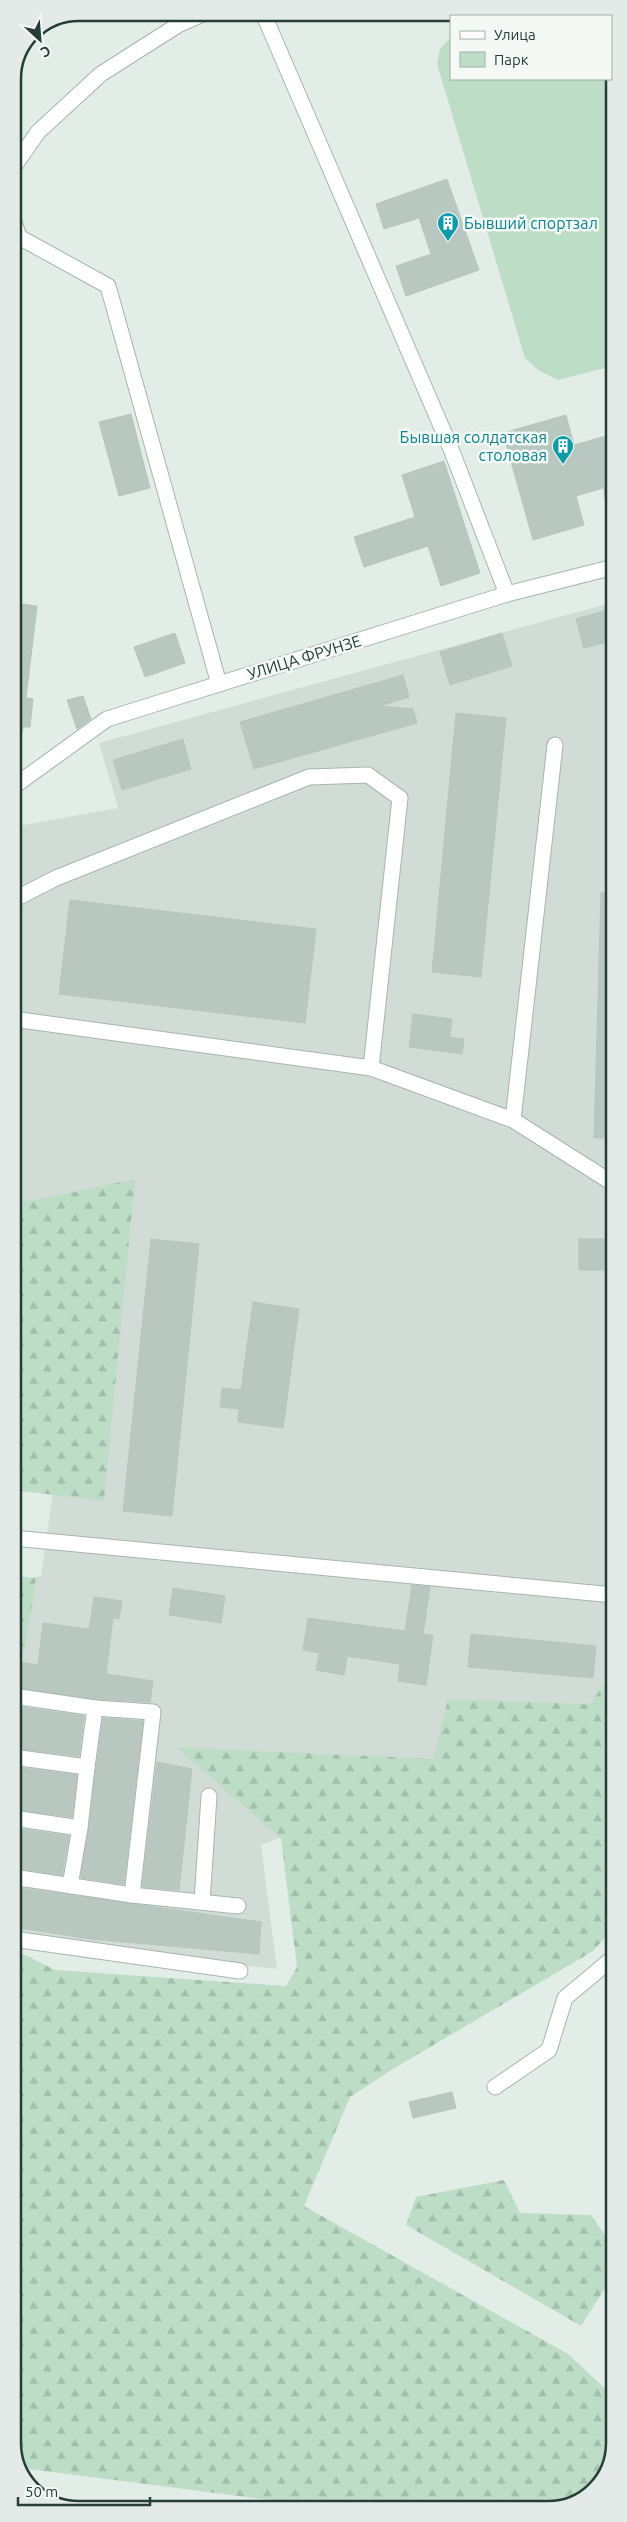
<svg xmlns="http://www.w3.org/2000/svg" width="627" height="2522" font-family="Ubuntu,sans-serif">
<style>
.built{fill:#d2dcd7}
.forest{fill:url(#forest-firs)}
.green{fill:#bdddc6}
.building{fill:#b9c7c1;stroke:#b6c6bf}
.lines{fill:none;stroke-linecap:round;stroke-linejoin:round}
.minor-casing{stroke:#a6b5af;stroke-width:17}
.minor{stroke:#fff;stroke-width:15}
.labels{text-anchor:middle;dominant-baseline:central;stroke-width:5;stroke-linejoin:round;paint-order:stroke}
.culture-label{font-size:16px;fill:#0d838f;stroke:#f4f9f6;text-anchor:start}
.street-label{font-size:16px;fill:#243d36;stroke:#f4f9f6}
.rim{fill:none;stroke:#243d36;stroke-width:2.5}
</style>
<defs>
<pattern id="forest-firs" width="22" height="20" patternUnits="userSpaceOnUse" patternTransform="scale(1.25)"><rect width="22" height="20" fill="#bdddc6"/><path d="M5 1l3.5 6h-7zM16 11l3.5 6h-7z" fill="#a2bfab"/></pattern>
</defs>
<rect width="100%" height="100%" fill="#e3ede8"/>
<!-- built -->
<path class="built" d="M614,602V1782L505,1752L261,1845L277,1969L13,1939V1581L41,1576L87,1252L13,1196V827L118,808L99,743Z"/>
<!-- forest -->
<g class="forest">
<path d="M135,1179L104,1501L13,1490V1203L50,1197Z"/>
<path d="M13,1576L36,1578L25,1651L13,1650Z"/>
<path d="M614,1670V1928L593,1951L393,2069L350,2097L304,2206L568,2354L614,2397V2443L598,2486L560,2508L340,2509L21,2468L14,2455L13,1949L55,1970L286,1986L297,1967L281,1839L176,1747L433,1759L448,1699L590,1704Z"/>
<path d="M504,2180L520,2213L591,2215L614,2248V2274L581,2326L406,2225L416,2197Z"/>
</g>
<!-- green -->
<path class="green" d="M451,37V79H611V62L613,67V366L558,380L538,370L525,358L437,64L440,49Z"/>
<!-- building -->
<g class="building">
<path d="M447,179L479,270L406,296L396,266L431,254L419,218L384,229L376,204Z"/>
<path d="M131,414L150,488L119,496L99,422Z"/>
<path d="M566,415L574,445L613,434V482L606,484L603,488L576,496L584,525L533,540L503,433Z"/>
<path d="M444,461L480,573L441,586L428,546L364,567L354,537L415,517L402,475Z"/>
<path d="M13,603L37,606L26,698L33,699L30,727H23L22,733L13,732Z"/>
<path d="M614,608V640L584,648L576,619Z"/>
<path d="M175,633L185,663L145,677L134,647Z"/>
<path d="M502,633L512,666L450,685L440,652Z"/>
<path d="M403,675L409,697L380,706L413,709L417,723L254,769L240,722Z"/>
<path d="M83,696L91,719L77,729L67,700Z"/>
<path d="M456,713L506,718L481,977L432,972Z"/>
<path d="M183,739L191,769L122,790L113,760Z"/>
<path d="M601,893H614V1138H594Z"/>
<path d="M70,900L316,929L305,1023L59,994Z"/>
<path d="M413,1014L452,1019L450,1037L464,1039L462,1054L409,1047Z"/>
<path d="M151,1239L199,1244L172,1516L123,1511Z"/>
<rect x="579" y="1239" width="35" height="31"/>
<path d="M253,1302L299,1309L283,1428L238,1422L239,1409L220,1407L222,1388L241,1390Z"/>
<path d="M412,1585L430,1587L423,1634L433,1635L426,1685L398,1681L400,1664L347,1656L344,1675L316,1670L319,1653L303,1650L308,1618L405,1631Z"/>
<path d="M173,1588L225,1596L221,1623L169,1615Z"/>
<path d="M94,1597L122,1601L119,1619L113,1618L106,1674L153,1681L150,1702L96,1699L13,1687V1661L38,1665L43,1623L89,1629Z"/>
<path d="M471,1634L596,1646L593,1678L468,1667Z"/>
<path d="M13,1706L84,1716L79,1756L13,1748Z"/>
<path d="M103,1718L143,1721L124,1884L81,1878Z"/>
<path d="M157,1762L192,1769L179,1890L142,1887Z"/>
<path d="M13,1767L77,1775L72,1817L13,1809Z"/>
<path d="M13,1828L69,1836L62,1875L13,1868Z"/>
<path d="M13,1887L261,1922L259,1954L90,1939L13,1927Z"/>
<path d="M452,2092L456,2108L413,2118L409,2102Z"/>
</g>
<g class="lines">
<!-- minor casing -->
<g class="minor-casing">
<g id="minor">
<path d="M263,13L451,449L507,594"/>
<path d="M13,168L38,132L101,74L178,25L205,13"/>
<path d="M13,219L19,237L108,286L219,684"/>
<path d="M612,491L613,497"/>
<path d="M13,787L107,719L507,594L614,567"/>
<path d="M13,900L56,878L309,777L368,775L400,798L371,1068"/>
<path d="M13,1019L371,1068L513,1120L614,1184"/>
<path d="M513,1120L555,745"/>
<path d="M13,1538L614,1595"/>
<path d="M13,1696L95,1708L87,1767L13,1757"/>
<path d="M95,1708L153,1712L132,1895L238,1906"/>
<path d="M13,1818L80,1828L87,1767"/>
<path d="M13,1877L132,1895"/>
<path d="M70,1886L80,1828"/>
<path d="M202,1902L209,1796"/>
<path d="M13,1939L240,1971"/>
<path d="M495,2087L549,2050L565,1998L614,1957"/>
</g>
</g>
<!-- minor -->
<use href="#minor" class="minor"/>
</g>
<!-- icons -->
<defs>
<g id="building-pin" transform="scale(1.125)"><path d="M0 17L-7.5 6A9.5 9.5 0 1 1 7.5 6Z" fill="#0f9aa8" stroke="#f4f9f6"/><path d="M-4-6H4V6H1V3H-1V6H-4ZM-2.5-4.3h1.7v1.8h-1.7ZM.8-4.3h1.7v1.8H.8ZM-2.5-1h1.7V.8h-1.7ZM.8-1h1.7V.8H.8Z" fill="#fff"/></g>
</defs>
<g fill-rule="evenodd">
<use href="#building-pin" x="448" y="223"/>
<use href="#building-pin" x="563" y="446"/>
</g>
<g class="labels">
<!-- culture labels -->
<g class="culture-label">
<text x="464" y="223">Бывший спортзал</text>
<text x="547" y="437" text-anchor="end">Бывшая солдатская<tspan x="547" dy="18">столовая</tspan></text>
</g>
<!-- street labels -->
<g class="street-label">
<text transform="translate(304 657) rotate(-17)">УЛИЦА ФРУНЗЕ</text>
</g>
</g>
<!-- crop -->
<path d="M0 0H627V2522H0ZM79 21H548A58 58 0 0 1 606 79V2443A58 58 0 0 1 548 2501H79A58 58 0 0 1 21 2443V79A58 58 0 0 1 79 21Z" fill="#e3eae7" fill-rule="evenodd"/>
<path class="rim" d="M79 21H548A58 58 0 0 1 606 79V2443A58 58 0 0 1 548 2501H79A58 58 0 0 1 21 2443V79A58 58 0 0 1 79 21Z"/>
<!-- legend -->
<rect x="450" y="15" width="162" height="65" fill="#f4f9f6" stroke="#a1aea9"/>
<rect x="460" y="31" width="25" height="8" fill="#ffffff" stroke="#a1aea9"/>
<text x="494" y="40" font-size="15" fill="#243d36">Улица</text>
<rect x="460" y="52" width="25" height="15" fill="#bdddc6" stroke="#a1aea9"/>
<text x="494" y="65" font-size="15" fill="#243d36">Парк</text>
<!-- north arrow -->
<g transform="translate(40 40) rotate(154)" stroke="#f4f9f6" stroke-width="4" paint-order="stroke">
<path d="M0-4L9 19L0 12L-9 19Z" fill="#243d36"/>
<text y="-8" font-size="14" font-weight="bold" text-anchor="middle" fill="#243d36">С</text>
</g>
<!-- scale -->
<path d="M18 2497v8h132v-8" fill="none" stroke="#243d36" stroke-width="2.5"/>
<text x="25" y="2497" font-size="15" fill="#243d36" stroke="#f4f9f6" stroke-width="4" paint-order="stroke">50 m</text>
</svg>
